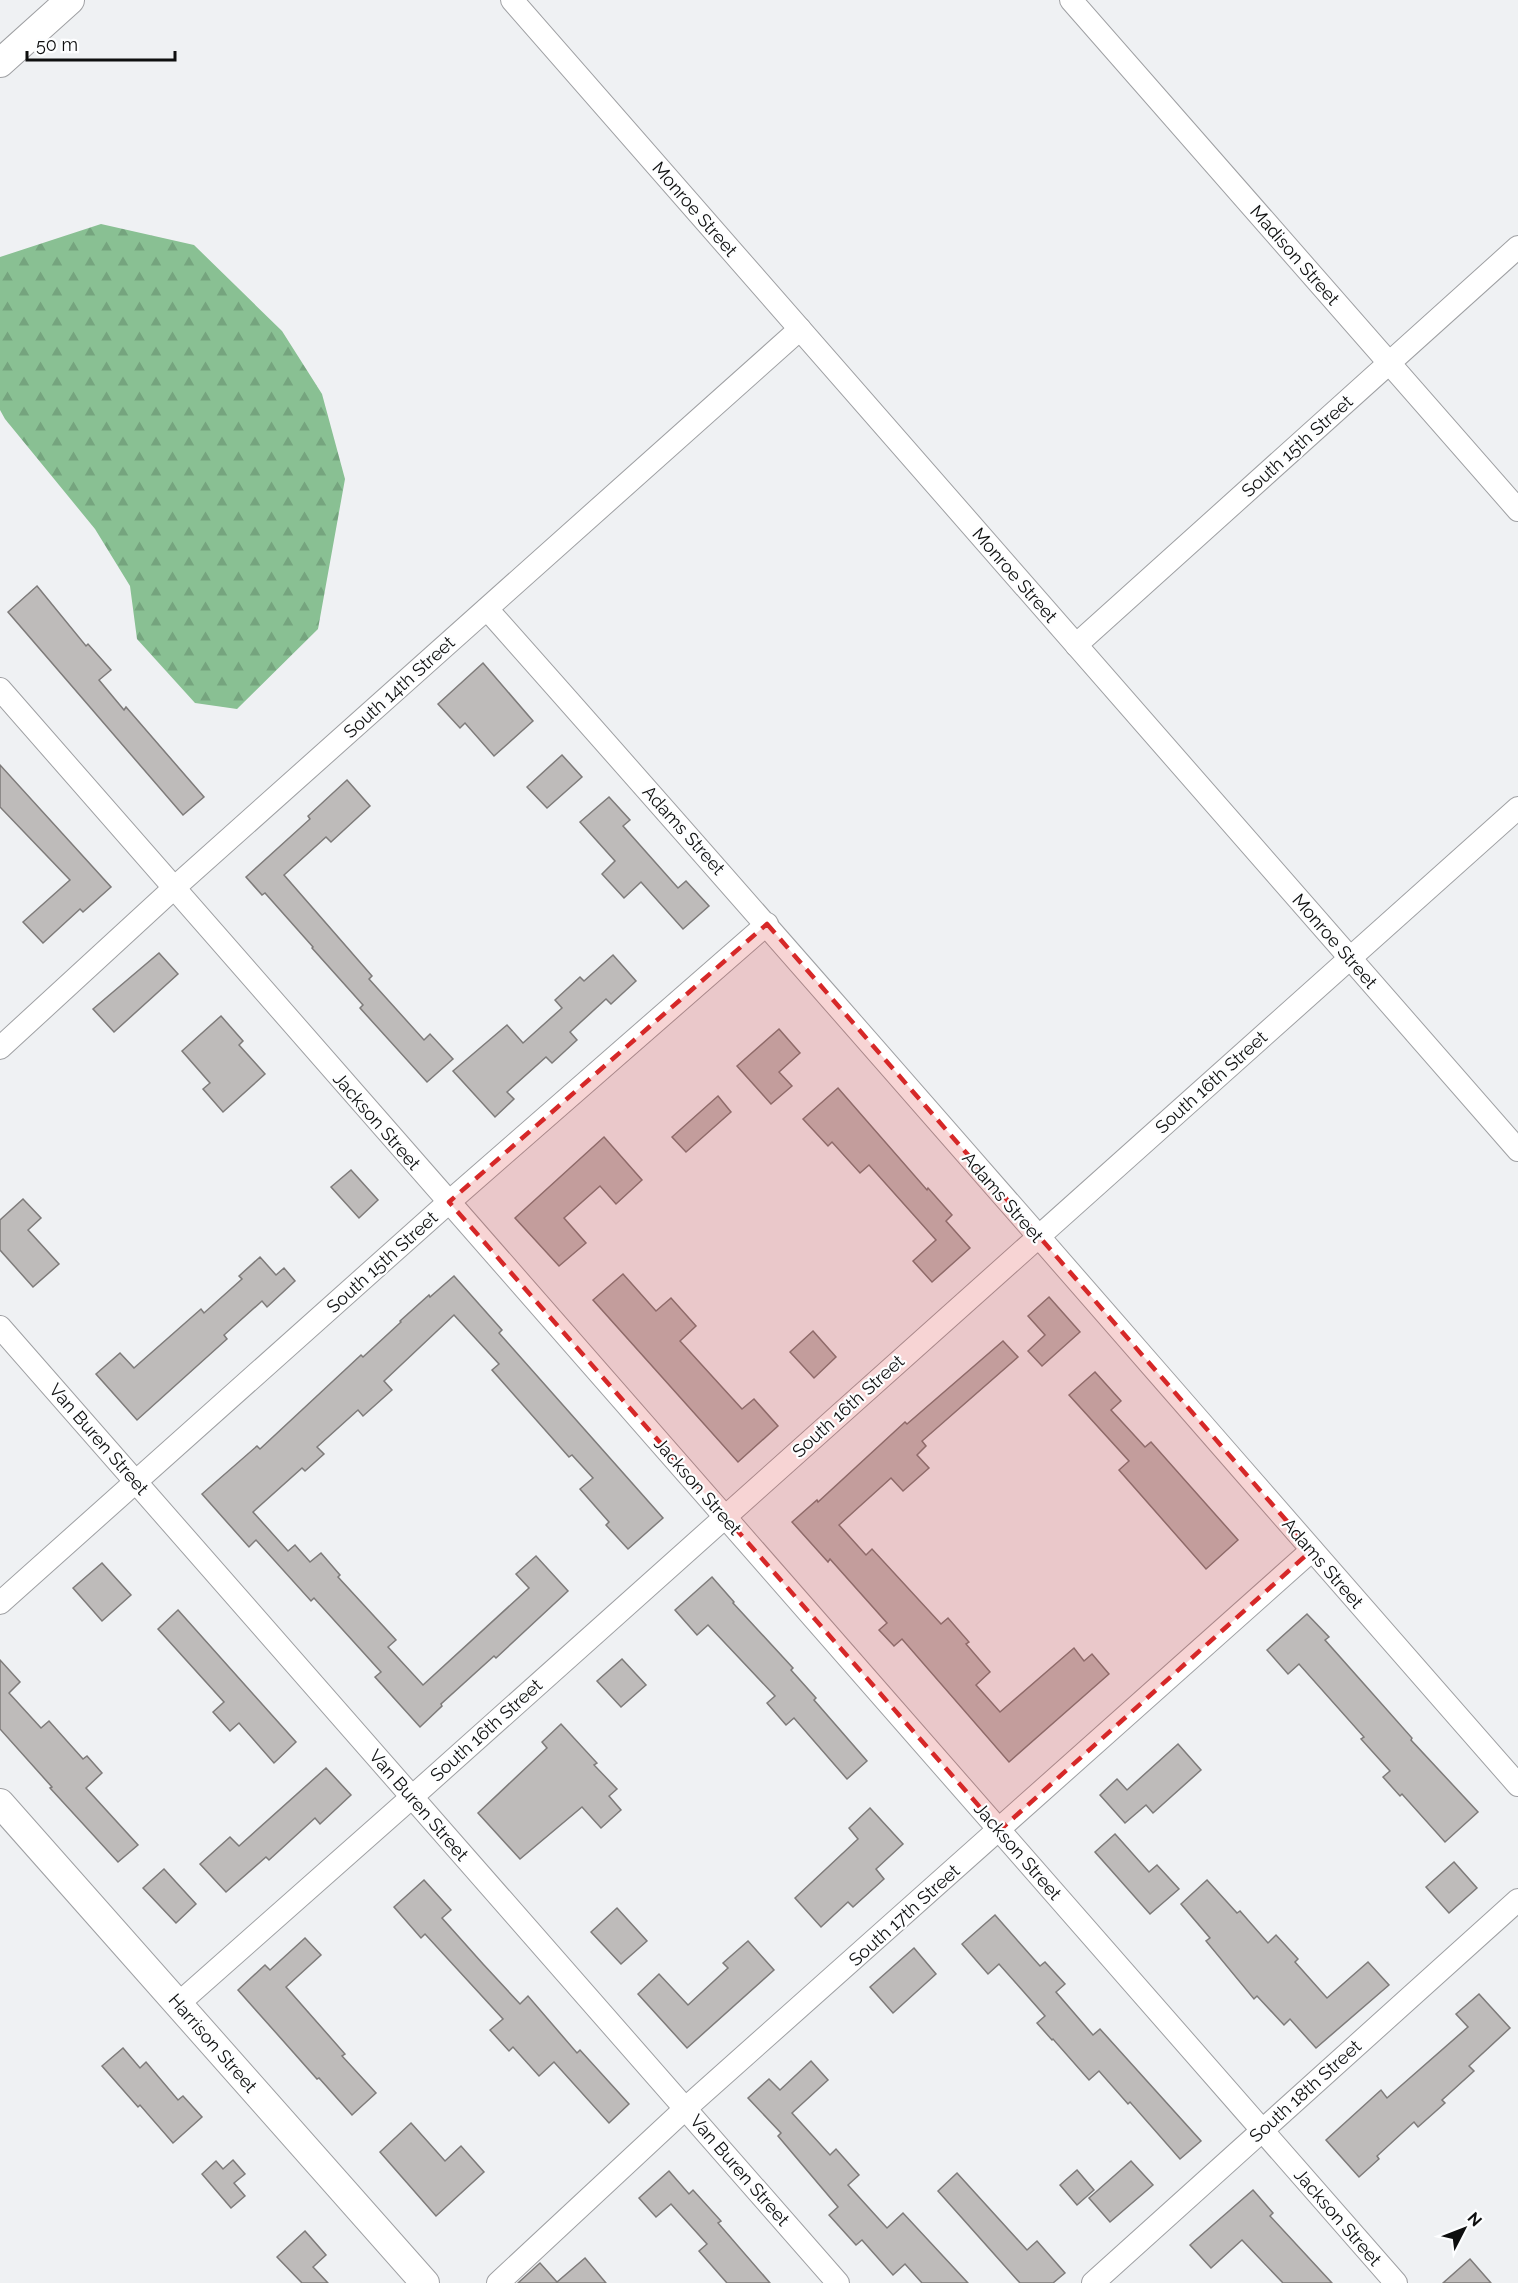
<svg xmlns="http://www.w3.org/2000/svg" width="1518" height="2283" font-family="Raleway,sans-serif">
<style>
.forest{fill:url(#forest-firs)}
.building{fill:#bebbba;stroke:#7e7b7a;stroke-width:1.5}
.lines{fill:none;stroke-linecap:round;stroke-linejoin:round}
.minor-casing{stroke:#9fa0a3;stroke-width:24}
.tertiary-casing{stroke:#9fa0a3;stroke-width:30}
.minor{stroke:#fff;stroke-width:22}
.tertiary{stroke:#fff;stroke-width:28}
.marked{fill:#d62828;fill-opacity:0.2;stroke:#d62828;stroke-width:4.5;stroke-dasharray:12 8;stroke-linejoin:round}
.labels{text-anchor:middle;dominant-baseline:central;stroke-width:4.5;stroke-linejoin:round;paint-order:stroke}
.street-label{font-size:18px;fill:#0e0f0f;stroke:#fdfeff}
</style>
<defs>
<pattern id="forest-firs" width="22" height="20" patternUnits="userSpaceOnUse" patternTransform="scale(1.5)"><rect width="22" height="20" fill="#89c093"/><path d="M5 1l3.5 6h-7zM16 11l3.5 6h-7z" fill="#75a47e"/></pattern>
</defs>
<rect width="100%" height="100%" fill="#eff1f3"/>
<!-- forest -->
<path class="forest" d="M101,224L194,245L282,331L322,394L345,479L318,629L237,709L195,703L137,639L130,586L95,529L5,419L0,410V257Z"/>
<!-- building -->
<g class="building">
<path d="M37,586L86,646L88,644L111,670L99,680L124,710L126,707L204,797L183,815L8,612Z"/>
<path d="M483,663L533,721L494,756L465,723L460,728L438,704Z"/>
<path d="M562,755L582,777L547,808L527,787Z"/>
<path d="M0,765L111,887L83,912L80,909L43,943L23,922L70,880L0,807Z"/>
<path d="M347,780L370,806L331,842L326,837L284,875L372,976L369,979L424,1040L430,1034L453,1059L427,1082L360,1008L363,1005L312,948L313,947L265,893L262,895L246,877L310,819L308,816Z"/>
<path d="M609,797L630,820L623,826L678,888L686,881L709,906L683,929L641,882L624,898L602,874L615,861L580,822Z"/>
<path d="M159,953L178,974L114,1032L93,1009Z"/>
<path d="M613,955L636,981L611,1004L606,999L570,1032L577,1040L552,1063L546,1057L507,1092L514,1099L495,1117L453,1071L507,1025L523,1043L562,1008L555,1000L580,977L584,981Z"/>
<path d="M221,1016L243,1041L239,1045L265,1074L223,1112L203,1089L210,1083L182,1051Z"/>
<path d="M779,1029L800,1053L779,1072L792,1086L771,1104L737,1066Z"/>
<path d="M838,1088L927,1190L928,1188L952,1215L946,1221L970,1248L932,1282L913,1261L936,1240L869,1165L860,1173L832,1142L828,1146L803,1119Z"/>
<path d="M718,1096L731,1112L686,1152L672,1137Z"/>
<path d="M604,1137L642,1180L616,1204L600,1186L564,1218L586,1243L559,1266L515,1218Z"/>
<path d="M351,1170L378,1200L359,1218L331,1187Z"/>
<path d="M23,1199L41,1218L28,1230L59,1264L33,1287L0,1250V1220Z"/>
<path d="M260,1257L276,1275L284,1268L295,1281L267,1307L262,1301L224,1335L227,1339L137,1420L96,1374L120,1353L134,1368L201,1309L204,1313L242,1279L239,1276Z"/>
<path d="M623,1274L656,1311L671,1298L696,1326L680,1341L742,1409L754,1399L778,1426L738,1462L593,1300Z"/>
<path d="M454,1276L502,1330L499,1333L663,1518L628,1549L606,1525L609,1522L580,1489L593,1478L572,1455L569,1457L492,1370L499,1364L454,1315L384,1381L392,1390L363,1416L358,1410L317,1447L324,1454L305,1471L302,1468L253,1512L288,1551L295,1545L310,1562L321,1553L340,1575L338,1577L396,1640L388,1647L423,1685L529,1588L516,1574L536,1556L568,1591L496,1658L494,1656L441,1704L442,1706L420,1727L375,1677L381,1672L314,1598L311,1601L256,1540L249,1547L202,1494L257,1446L260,1449L361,1355L363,1357L401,1322L400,1321L429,1295L430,1297Z"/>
<path d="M1049,1297L1080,1332L1042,1366L1028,1351L1045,1335L1028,1316Z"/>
<path d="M813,1331L836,1357L814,1378L790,1352Z"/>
<path d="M1003,1341L1018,1357L922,1441L926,1446L917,1455L929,1468L903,1491L891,1478L839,1525L866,1555L872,1549L941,1624L948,1618L969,1642L966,1644L990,1672L976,1685L1000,1712L1074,1648L1084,1661L1092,1654L1109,1674L1009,1762L902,1639L894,1646L879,1630L887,1623L830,1559L828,1562L792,1522L817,1500L818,1502L905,1422L907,1424Z"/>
<path d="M1095,1372L1121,1401L1111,1410L1145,1447L1151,1442L1238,1540L1206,1569L1119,1470L1129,1461L1069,1395Z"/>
<path d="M102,1563L131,1595L102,1621L73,1588Z"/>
<path d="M712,1577L734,1602L733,1603L793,1668L791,1670L816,1698L814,1700L867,1761L847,1779L794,1718L786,1725L767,1703L775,1696L708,1625L697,1635L675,1610Z"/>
<path d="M178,1610L296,1742L274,1763L239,1723L230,1731L213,1712L224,1702L158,1629Z"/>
<path d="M1307,1614L1329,1637L1325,1640L1412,1738L1411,1740L1478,1812L1445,1842L1402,1794L1400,1796L1383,1777L1390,1771L1361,1739L1364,1737L1299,1664L1288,1674L1267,1650Z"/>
<path d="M622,1659L646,1685L621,1707L597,1681Z"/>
<path d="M0,1660L20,1682L9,1693L41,1728L49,1721L83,1759L87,1756L102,1773L86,1788L138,1845L118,1862L50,1788L52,1787L0,1729Z"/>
<path d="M561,1724L597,1763L594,1765L617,1789L609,1796L621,1810L601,1828L582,1807L520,1859L478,1813L547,1748L542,1742Z"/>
<path d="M1178,1744L1201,1770L1153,1813L1146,1805L1125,1823L1100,1795L1117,1779L1127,1790Z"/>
<path d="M326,1768L351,1795L320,1824L315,1818L269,1860L266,1857L226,1892L200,1864L230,1837L239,1846Z"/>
<path d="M870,1808L903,1844L876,1869L884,1879L853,1907L848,1902L821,1927L795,1898L858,1839L849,1828Z"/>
<path d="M1115,1834L1149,1872L1157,1865L1179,1889L1150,1914L1095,1852Z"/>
<path d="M1454,1862L1477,1888L1449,1913L1426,1887Z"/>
<path d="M164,1869L196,1904L176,1923L143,1888Z"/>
<path d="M424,1880L451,1910L442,1918L483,1964L520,2004L528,1996L577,2053L580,2050L629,2104L609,2123L554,2062L539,2076L513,2047L509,2051L490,2030L503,2019L425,1934L421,1938L394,1907Z"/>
<path d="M1207,1880L1237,1913L1240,1911L1268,1943L1276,1935L1298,1959L1295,1962L1327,1998L1368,1962L1389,1985L1316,2048L1290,2019L1284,2025L1257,1996L1254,1999L1206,1941L1210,1938L1181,1904Z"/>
<path d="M617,1908L647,1941L621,1964L591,1932Z"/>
<path d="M995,1915L1040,1966L1045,1962L1065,1984L1056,1992L1093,2035L1100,2029L1201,2141L1180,2159L1130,2102L1128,2104L1099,2071L1089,2080L1053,2039L1052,2040L1037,2023L1045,2016L999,1964L988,1974L962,1944Z"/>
<path d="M305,1938L321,1955L286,1987L345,2054L342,2056L376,2093L352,2115L319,2078L317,2079L238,1990L265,1965L270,1970Z"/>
<path d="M748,1941L774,1970L687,2048L638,1994L659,1974L688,2005L728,1968L723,1963Z"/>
<path d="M914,1948L936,1974L893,2013L870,1987Z"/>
<path d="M1479,1994L1510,2028L1469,2066L1474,2071L1442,2100L1445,2103L1418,2127L1414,2122L1377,2156L1379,2159L1359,2177L1326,2140L1381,2090L1387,2098L1468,2027L1456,2014Z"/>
<path d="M123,2048L140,2068L146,2062L178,2100L183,2096L202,2117L173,2143L140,2105L138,2107L102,2066Z"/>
<path d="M811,2061L828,2080L792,2113L830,2155L836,2149L859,2175L848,2185L887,2228L903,2213L968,2283H922L905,2264L893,2275L862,2240L856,2245L829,2215L838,2207L778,2136L781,2133L748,2098L769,2079L780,2090Z"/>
<path d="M411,2123L445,2161L461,2146L484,2172L436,2216L380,2152Z"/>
<path d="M233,2160L245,2174L234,2183L245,2196L231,2208L202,2174L216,2161L223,2169Z"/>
<path d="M1131,2161L1153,2185L1110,2222L1089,2198Z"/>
<path d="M1077,2170L1094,2190L1077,2205L1060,2185Z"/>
<path d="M669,2171L689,2194L693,2190L721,2221L718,2223L770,2283H727L699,2251L707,2244L671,2204L656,2217L639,2198Z"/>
<path d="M957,2173L1027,2250L1037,2241L1065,2273L1053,2283H1020L938,2191Z"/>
<path d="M1253,2190L1273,2213L1270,2216L1332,2283H1283L1242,2240L1211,2268L1190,2245Z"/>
<path d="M305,2231L326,2255L313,2267L328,2283H302L277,2257Z"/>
<path d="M585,2258L606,2283H518L540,2263L557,2282Z"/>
<path d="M1470,2259L1491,2283H1443Z"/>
</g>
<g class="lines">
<!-- minor casing -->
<g class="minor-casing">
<g id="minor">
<path d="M512,0L1518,1150"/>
<path d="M1071,0L1518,510"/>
<path d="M487,609C833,998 1174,1393 1518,1785"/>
<path d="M1076,645L1518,247"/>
<path d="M0,689L1396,2283"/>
<path d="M0,1048L174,888L800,329"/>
<path d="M0,1327L838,2283"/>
<path d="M0,1603L449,1202L767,924"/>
<path d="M178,2004L412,1797L1518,808"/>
<path d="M498,2283L686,2108L1312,1550"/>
<path d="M1093,2283L1518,1900"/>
</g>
</g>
<!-- tertiary casing -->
<g class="tertiary-casing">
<g id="tertiary">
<path d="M0,63L70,0"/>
<path d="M0,1803L425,2283"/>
</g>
</g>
<!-- minor -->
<use href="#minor" class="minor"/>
<!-- tertiary -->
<use href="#tertiary" class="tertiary"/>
</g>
<!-- marked area -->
<path class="marked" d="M767,924L1312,1550L1000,1830L449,1202Z"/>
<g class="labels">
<!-- street labels -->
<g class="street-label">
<text transform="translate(695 209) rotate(49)">Monroe Street</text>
<text transform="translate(1295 255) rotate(49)">Madison Street</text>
<text transform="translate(1297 446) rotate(-42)">South 15th Street</text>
<text transform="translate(1015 575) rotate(49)">Monroe Street</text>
<text transform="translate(399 687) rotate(-42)">South 14th Street</text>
<text transform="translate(684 830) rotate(48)">Adams Street</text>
<text transform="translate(1335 941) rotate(49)">Monroe Street</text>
<text transform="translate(1211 1082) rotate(-42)">South 16th Street</text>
<text transform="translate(377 1121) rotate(49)">Jackson Street</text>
<text transform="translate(1003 1197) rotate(49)">Adams Street</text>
<text transform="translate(382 1262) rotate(-42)">South 15th Street</text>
<text transform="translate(848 1406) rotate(-42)">South 16th Street</text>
<text transform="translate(99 1439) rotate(49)">Van Buren Street</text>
<text transform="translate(698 1486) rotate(49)">Jackson Street</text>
<text transform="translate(1323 1563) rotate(49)">Adams Street</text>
<text transform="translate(486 1730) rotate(-42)">South 16th Street</text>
<text transform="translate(419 1805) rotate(49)">Van Buren Street</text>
<text transform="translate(1018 1851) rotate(49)">Jackson Street</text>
<text transform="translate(904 1915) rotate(-42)">South 17th Street</text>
<text transform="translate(213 2043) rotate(49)">Harrison Street</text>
<text transform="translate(1305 2091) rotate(-42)">South 18th Street</text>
<text transform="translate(740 2170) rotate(49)">Van Buren Street</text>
<text transform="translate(1338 2217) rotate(49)">Jackson Street</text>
</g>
</g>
<!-- north arrow -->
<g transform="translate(1464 2229) rotate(48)" stroke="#fdfeff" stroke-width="4.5" paint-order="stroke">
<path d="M0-4.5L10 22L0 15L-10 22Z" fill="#0e0f0f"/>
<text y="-9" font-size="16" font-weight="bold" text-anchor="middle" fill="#0e0f0f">N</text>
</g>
<!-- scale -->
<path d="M27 51v9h148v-9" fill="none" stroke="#0e0f0f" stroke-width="3"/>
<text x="36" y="51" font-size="18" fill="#0e0f0f" stroke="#fdfeff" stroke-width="4.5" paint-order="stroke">50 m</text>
</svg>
